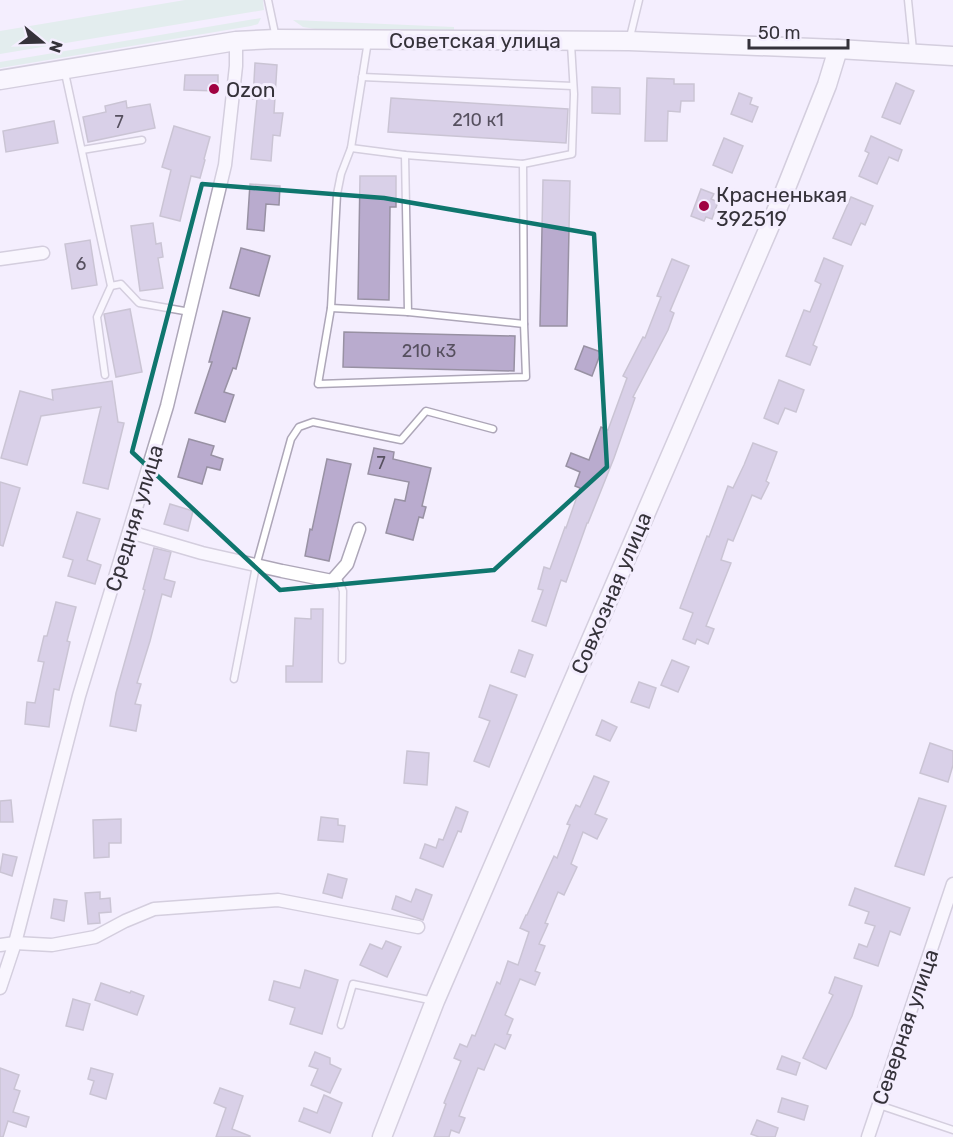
<svg xmlns="http://www.w3.org/2000/svg" width="953" height="1137" font-family="Rubik,sans-serif">
<style>
.green{fill:#cfeadc}
.building{fill:#b9abce;stroke:#9891a3;stroke-width:1.5}
.lines{fill:none;stroke-linecap:round;stroke-linejoin:round}
.lane-casing{stroke:#ada6b8;stroke-width:9}
.street-casing{stroke:#ada6b8;stroke-width:15}
.secondary-casing{stroke:#ada6b8;stroke-width:21}
.lane{stroke:#fff;stroke-width:6}
.street{stroke:#fff;stroke-width:12}
.secondary{stroke:#fff;stroke-width:18}
.marked{fill:none;stroke:#0f766e;stroke-width:4.5;stroke-linejoin:round}
.poi-dot{fill:#a00242;stroke:#f4eefe;stroke-width:2}
.labels{text-anchor:middle;dominant-baseline:central;stroke-width:6;stroke-linejoin:round;paint-order:stroke}
.number-label{font-size:18px;fill:#56505f}
.street-label{font-size:21px;fill:#35323a;stroke:#f4eefe}
.poi-label{font-size:21px;fill:#35323a;stroke:#f4eefe;text-anchor:start}
</style>
<rect width="100%" height="100%" fill="#f4eefe"/>
<!-- green -->
<g class="green">
<path d="M185,0H263L264,10L0,54V31Z"/>
<path d="M261,18L258,24L251,26L0,68V62Z"/>
<path d="M293,20L454,27V30L315,29L303,27Z"/>
</g>
<!-- building -->
<g class="building">
<path d="M255,63L277,65L274,113H283L280,136L273,135L271,161L251,159L257,99H253Z"/>
<path d="M185,75H218V91L184,90Z"/>
<path d="M647,78L674,79V84H694V101H681L680,112L668,111L667,141H645Z"/>
<path d="M896,83L914,91L900,124L882,117Z"/>
<path d="M592,87L620,88V114L592,113Z"/>
<path d="M739,93L752,98L750,104L758,107L752,122L731,114Z"/>
<path d="M391,98L568,109L566,143L388,132Z"/>
<path d="M126,101L127,108L150,104L155,128L88,142L83,117L106,112L105,106Z"/>
<path d="M54,121L58,143L6,152L3,131Z"/>
<path d="M174,126L210,137L204,159L205,160L200,178L191,176L180,221L160,216L171,170L162,167Z"/>
<path d="M871,136L902,150L898,161L889,157L877,184L859,176L869,153L865,151Z"/>
<path d="M724,138L743,146L732,173L713,165Z"/>
<path d="M360,176H396V207H390L389,300L358,299Z"/>
<path d="M543,180L570,181L567,326H540Z"/>
<path d="M250,184L280,186L279,205L266,204L264,231L247,229Z"/>
<path d="M701,189L714,194L711,199L718,202L712,219L706,217L704,221L691,216Z"/>
<path d="M851,197L873,206L865,225L861,223L851,245L833,238Z"/>
<path d="M153,223L156,244L161,243L163,257L158,258L163,288L140,291L131,226Z"/>
<path d="M90,240L97,285L72,289L65,244Z"/>
<path d="M241,248L270,256L259,296L230,288Z"/>
<path d="M824,258L843,266L813,345L817,347L810,365L786,356L804,310L810,312L821,284L815,281Z"/>
<path d="M672,259L689,266L670,311L674,313L668,330L633,397L635,398L614,458L588,523H587L566,582L561,580L546,626L532,621L543,590L538,589L544,567L550,569L565,527L566,528L580,488L575,486L580,472L566,466L571,453L589,460L601,427L608,430L627,378L623,376L643,337L645,338L661,297L657,296Z"/>
<path d="M130,309L142,372L116,377L104,314Z"/>
<path d="M223,311L250,318L236,369L233,368L224,392L234,395L225,422L195,413L212,362H209Z"/>
<path d="M344,332L515,336L514,371L343,367Z"/>
<path d="M584,346L601,352L592,376L575,369Z"/>
<path d="M779,380L804,390L796,412L785,408L778,424L764,418Z"/>
<path d="M112,381L118,422L124,423L108,489L83,483L101,407L41,416L27,465L1,458L20,391L53,400L52,390Z"/>
<path d="M189,439L214,446L211,455L223,459L220,470L207,467L202,484L178,477Z"/>
<path d="M753,443L777,452L766,481L769,483L761,499L752,495L733,541L728,539L721,560L731,563L706,626L714,629L708,644L697,639L695,644L683,639L693,613L680,608L707,536L709,537L728,486L733,488L744,465Z"/>
<path d="M374,448L394,452L393,459L431,468L422,506L426,507L423,518L419,517L413,540L386,533L395,499L405,501L409,482L368,474Z"/>
<path d="M327,459L351,464L329,561L305,556L310,529L312,530Z"/>
<path d="M0,482L20,488L3,546L0,545Z"/>
<path d="M170,504L193,511L188,531L164,524Z"/>
<path d="M77,512L100,519L87,560L101,565L95,584L68,576L73,560L63,557Z"/>
<path d="M154,548L171,552L164,579L175,582L171,597L162,594L150,641L137,683L141,684L135,704L141,705L136,731L110,726L116,693L145,590L143,589Z"/>
<path d="M56,602L76,607L67,641L70,642L59,690L54,689L49,727L25,724L27,702L35,703L44,662L38,661L44,636H47Z"/>
<path d="M311,609H323L322,682H286V666H293L295,618L311,619Z"/>
<path d="M519,650L533,655L525,677L511,672Z"/>
<path d="M672,660L689,667L678,692L661,685Z"/>
<path d="M639,682L656,688L649,708L631,702Z"/>
<path d="M490,685L517,695L489,767L474,761L490,721L479,717Z"/>
<path d="M602,720L617,727L610,741L596,735Z"/>
<path d="M930,743L953,751V765L948,782L920,773Z"/>
<path d="M407,751L429,753L427,785L404,783Z"/>
<path d="M594,776L609,782L595,814L607,819L597,839L583,832L571,864L577,867L564,895L558,892L545,923L548,924L539,944L545,946L535,971L540,973L535,985L520,979L505,1015L513,1019L507,1034L511,1035L505,1049L495,1044L484,1070L478,1068L459,1116L465,1118L459,1133L451,1130L449,1137H434L446,1104L444,1103L461,1061L454,1058L460,1044L467,1047L472,1035L475,1036L497,982L500,984L508,961L518,965L529,932L520,928L526,915H527L554,856L557,858L570,825L567,824L576,805L580,807Z"/>
<path d="M919,798L946,806L924,875L895,866Z"/>
<path d="M11,800L13,822H0V801Z"/>
<path d="M456,807L468,812L461,832L458,831L443,867L420,858L425,844L436,848L439,839L443,840Z"/>
<path d="M321,817L338,819V825L345,826L343,842L318,840Z"/>
<path d="M121,819V843H109V857L94,858L93,820Z"/>
<path d="M3,854L17,857L12,876L0,872Z"/>
<path d="M328,874L347,879L342,898L323,893Z"/>
<path d="M855,888L910,908L900,935L890,931L878,966L854,958L859,944L867,947L875,926L865,923L869,912L849,905Z"/>
<path d="M416,889L432,895L423,920L392,909L396,896L411,902Z"/>
<path d="M100,892V899L110,898L111,912L99,913L100,923L88,924L85,893Z"/>
<path d="M54,899L67,901L64,921L51,918Z"/>
<path d="M386,941L401,947L387,977L360,965L370,944L382,949Z"/>
<path d="M305,970L338,980L322,1034L290,1024L295,1008L269,1000L274,981L300,988Z"/>
<path d="M835,977L862,986L852,1016L826,1069L803,1058L833,995L829,993Z"/>
<path d="M101,983L130,993L131,991L144,996L137,1015L95,1000Z"/>
<path d="M73,999L90,1004L83,1030L66,1026Z"/>
<path d="M315,1052L330,1058V1064L341,1069L330,1093L311,1085L318,1069L309,1066Z"/>
<path d="M782,1056L800,1063L796,1075L777,1069Z"/>
<path d="M0,1068L19,1075L14,1089L20,1091L13,1112L29,1117L26,1127L8,1121L3,1137H0Z"/>
<path d="M91,1068L113,1074L106,1099L90,1094L94,1081L88,1079Z"/>
<path d="M220,1088L243,1096L232,1129L250,1136V1137H216L226,1108L214,1103Z"/>
<path d="M324,1095L342,1103L330,1133L299,1121L304,1108L317,1113Z"/>
<path d="M782,1098L808,1106L804,1120L778,1112Z"/>
<path d="M757,1120L778,1128L775,1137H759L751,1134Z"/>
</g>
<g class="lines">
<!-- lane casing -->
<g class="lane-casing">
<g id="lane">
<path d="M268,0L276,38"/>
<path d="M908,0L913,50"/>
<path d="M630,37L639,0"/>
<path d="M368,41L351,148L341,174L337,194L331,308L318,384L526,377L524,324"/>
<path d="M65,73L111,286L97,317L105,375"/>
<path d="M362,77L573,86"/>
<path d="M351,148L405,155L523,164L572,154L574,94L571,44"/>
<path d="M82,150L142,140"/>
<path d="M405,155L408,312L524,324L523,164"/>
<path d="M111,286L121,284L139,303L190,312"/>
<path d="M331,308L408,312"/>
<path d="M337,576L343,591L342,660"/>
<path d="M234,679L256,566L291,439L299,427L313,422L401,440L426,411L493,429"/>
<path d="M341,1025L353,984L434,1001"/>
<path d="M879,1105L953,1130"/>
</g>
</g>
<!-- street casing -->
<g class="street-casing">
<g id="street">
<path d="M0,259L43,253"/>
<path d="M130,532L202,553L282,571L332,581L347,564L359,529"/>
<path d="M0,945L15,943L52,945L95,937L125,921L154,909L278,900L418,927"/>
<path d="M0,988L15,943L79,696L167,406L225,165L236,66V41"/>
<path d="M868,1137L953,884"/>
</g>
</g>
<!-- secondary casing -->
<g class="secondary-casing">
<g id="secondary">
<path d="M0,80L236,41L276,39L629,41L838,49L953,56"/>
<path d="M382,1137L435,1001L784,193L827,85L838,49"/>
</g>
</g>
<!-- lane -->
<use href="#lane" class="lane"/>
<!-- street -->
<use href="#street" class="street"/>
<!-- secondary -->
<use href="#secondary" class="secondary"/>
</g>
<!-- marked area -->
<path d="M0 0H953V1137H0ZM202,184L384,198L594,234L607,467L494,570L280,590L132,452Z" fill="#f4eefe" fill-opacity=".55" fill-rule="evenodd"/>
<path class="marked" d="M202,184L384,198L594,234L607,467L494,570L280,590L132,452Z"/>
<!-- markers -->
<g class="poi-dot">
<circle cx="214" cy="89" r="6"/>
<circle cx="704" cy="206" r="6"/>
</g>
<g class="labels">
<!-- number labels -->
<g class="number-label">
<text x="478" y="120">210 к1</text>
<text x="119" y="122">7</text>
<text x="81" y="264">6</text>
<text x="429" y="351">210 к3</text>
<text x="381" y="463">7</text>
</g>
<!-- street labels -->
<g class="street-label">
<text x="475" y="40">Советская улица</text>
<text transform="translate(134 518) rotate(-73)">Средняя улица</text>
<text transform="translate(611 593) rotate(-67)">Совхозная улица</text>
<text transform="translate(905 1027) rotate(-71)">Северная улица</text>
</g>
<!-- poi labels -->
<g class="poi-label">
<text x="226" y="89">Ozon</text>
<text x="716" y="194">Красненькая<tspan x="716" dy="24">392519</tspan></text>
</g>
</g>
<!-- north arrow -->
<g transform="translate(42 42) rotate(109)" stroke="#f4eefe" stroke-width="4.5" paint-order="stroke">
<path d="M0-4.5L10 22L0 15L-10 22Z" fill="#35323a"/>
<text y="-9" font-size="16" font-weight="bold" text-anchor="middle" fill="#35323a">N</text>
</g>
<!-- scale -->
<path d="M749 39v9h99v-9" fill="none" stroke="#35323a" stroke-width="3"/>
<text x="758" y="39" font-size="18" fill="#35323a" stroke="#f4eefe" stroke-width="4.5" paint-order="stroke">50 m</text>
</svg>
